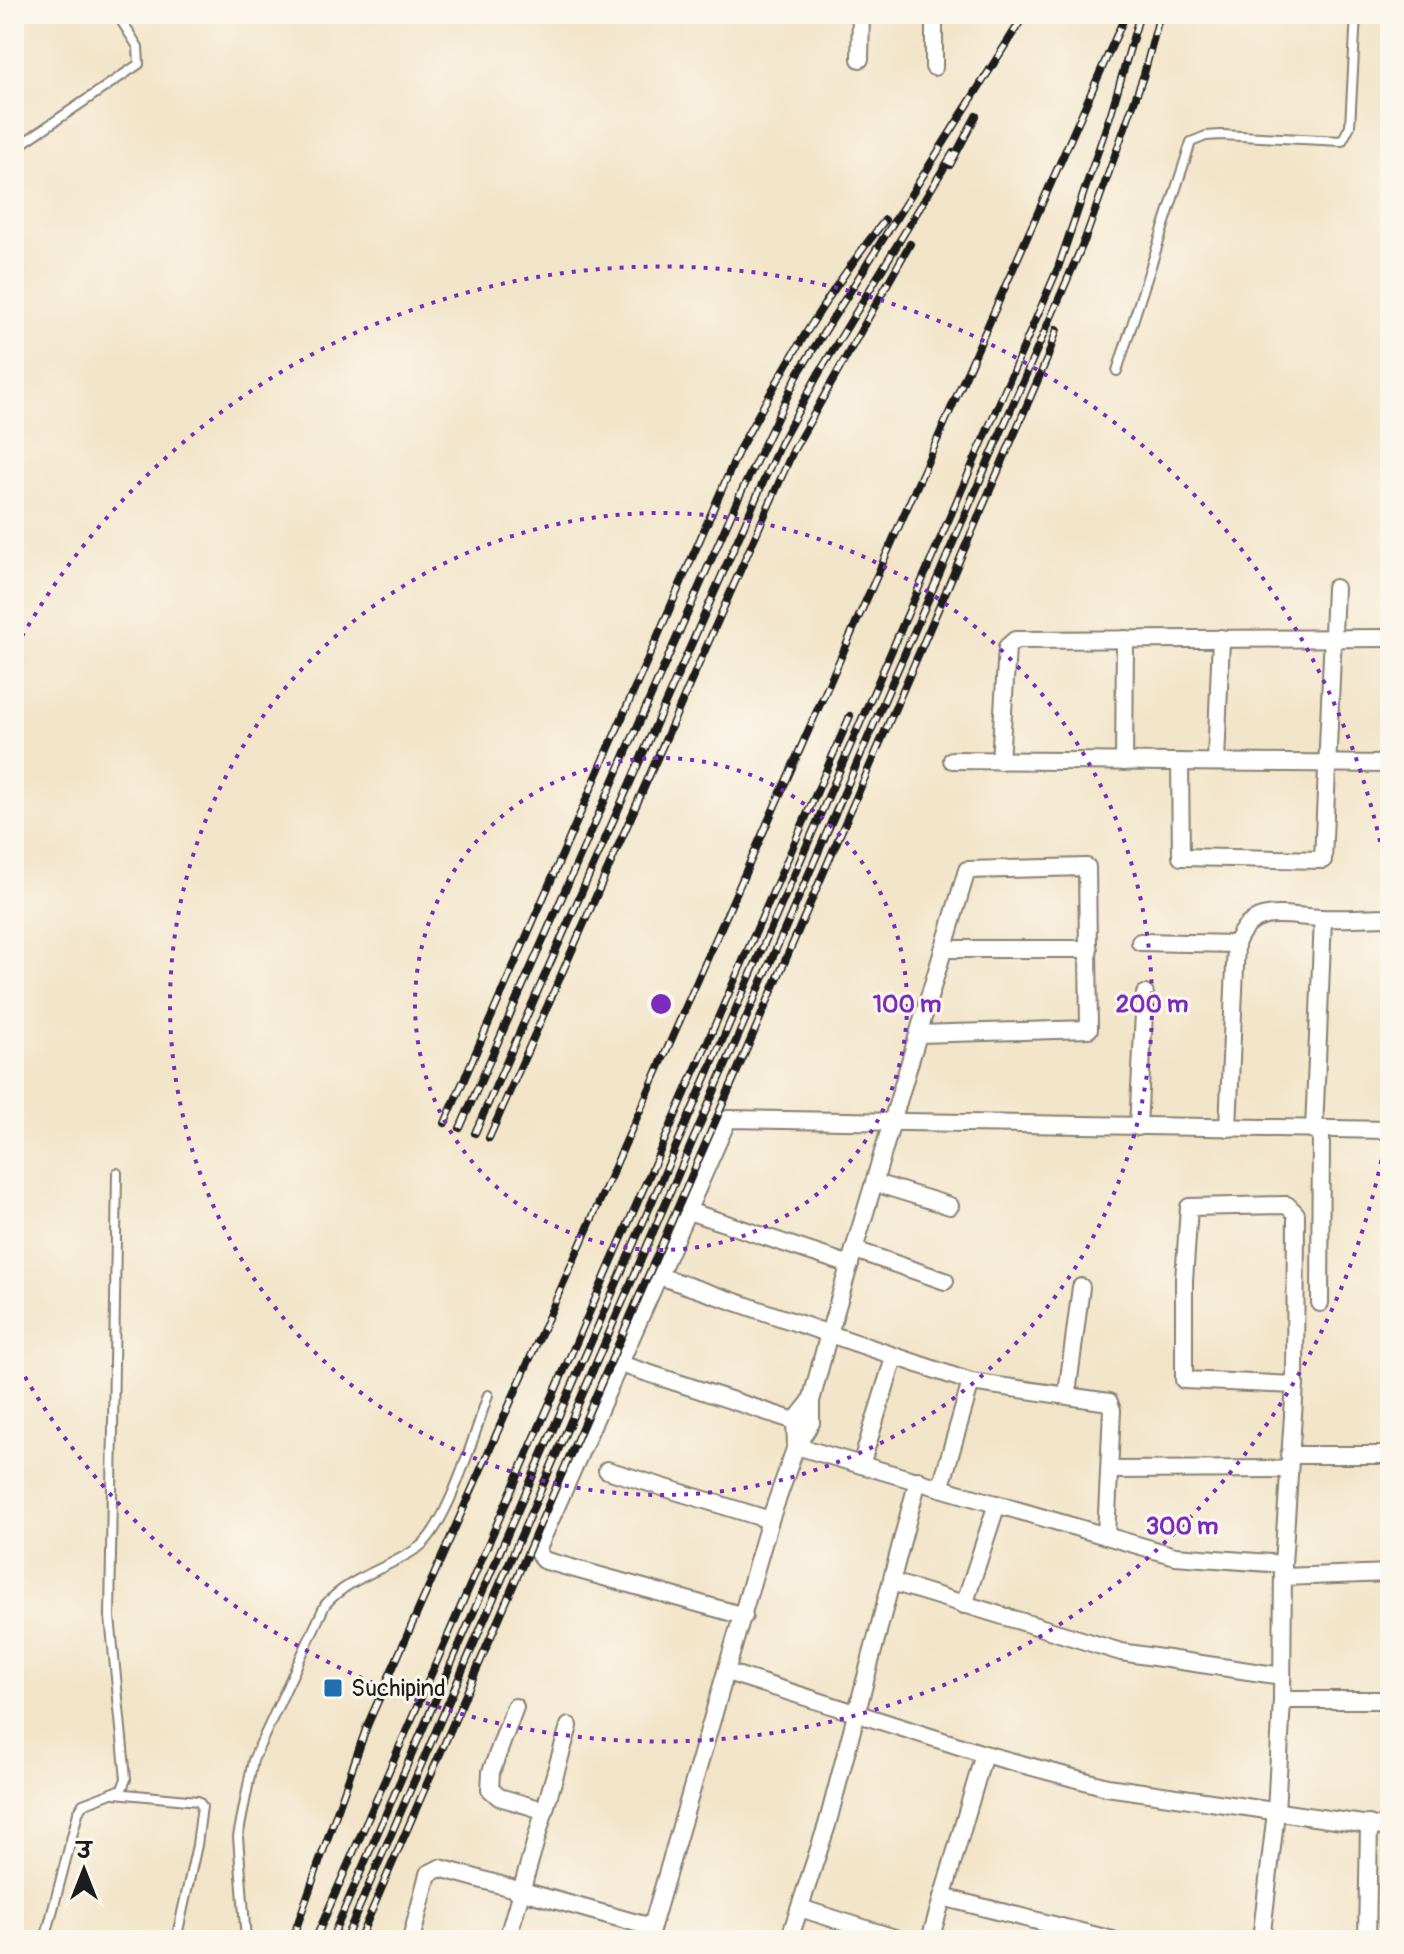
<svg xmlns="http://www.w3.org/2000/svg" width="1404" height="1954" font-family="Pangolin,'Playpen Sans Deva',sans-serif">
<style>
.lines{fill:none;stroke-linecap:round;stroke-linejoin:round}
.lane-casing{stroke:#878072;stroke-width:12}
.street-casing{stroke:#878072;stroke-width:20}
.lane{stroke:#fff;stroke-width:8}
.street{stroke:#fff;stroke-width:16}
.rail-casing{stroke:#1c1c1c;stroke-width:8}
.rail{stroke:#fbf7ec;stroke-width:5;stroke-dasharray:15;stroke-linecap:butt}
.ring{fill:none;stroke:#7b2cbf;stroke-width:4;stroke-dasharray:4 8}
.poi-dot{fill:#1f6fb2;stroke:#fbf7ec;stroke-width:3}
.labels{text-anchor:middle;dominant-baseline:central;stroke-width:6;stroke-linejoin:round;paint-order:stroke}
.poi-label{font-size:24px;fill:#1c1c1c;stroke:#fbf7ec;text-anchor:start}
.centre{fill:#7b2cbf;stroke:#fbf7ec;stroke-width:4}
.ring-label{font-size:24px;text-anchor:middle;font-weight:bold;fill:#7b2cbf;stroke:#fbf7ec;stroke-width:6;stroke-linejoin:round;paint-order:stroke}
</style>
<rect width="100%" height="100%" fill="#fbf7ec"/>
<filter id="ink" filterUnits="userSpaceOnUse"><feTurbulence type="fractalNoise" baseFrequency=".0125" numOctaves="2"/><feDisplacementMap in="SourceGraphic" scale="16" xChannelSelector="R" yChannelSelector="G"/><feConvolveMatrix kernelMatrix="1 2 1 2 8 2 1 2 1" color-interpolation-filters="sRGB"/></filter>
<filter id="wash" filterUnits="userSpaceOnUse"><feTurbulence type="fractalNoise" baseFrequency=".006" numOctaves="4" result="noise"/><feDisplacementMap in="SourceGraphic" scale="32" xChannelSelector="R" yChannelSelector="G"/><feGaussianBlur stdDeviation="1.8" result="paint"/><feColorMatrix in="noise" values="0 0 0 0 0 0 0 0 0 0 0 0 0 0 0 0 0 1.4 0 .05"/><feComposite in="paint" operator="in"/></filter>
<g filter="url(#wash)">
<rect width="100%" height="100%" fill="#f2e4c8"/>
</g>
<g filter="url(#ink)">
<g class="lines">
<!-- lane casing -->
<g class="lane-casing">
<g id="lane">
<path d="M14,149L139,64L138,47L117,14"/>
<path d="M1117,371L1191,142L1206,136L1221,135L1342,141L1350,126L1356,14"/>
<path d="M115,1793L198,1801L202,1806L197,1845L176,1940"/>
<path d="M45,1940L78,1813L83,1804L122,1789L126,1779L110,1617L117,1173"/>
<path d="M246,1940L238,1837L253,1760L325,1605C349,1577 390,1568 419,1547C447,1527 476,1430 488,1395"/>
</g>
</g>
<!-- street casing -->
<g class="street-casing">
<g id="street">
<path d="M860,59L861,14"/>
<path d="M934,67V14"/>
<path d="M952,760L1390,764"/>
<path d="M1000,761L1007,647L1015,640L1390,638"/>
<path d="M1124,762L1125,639"/>
<path d="M1180,762L1181,857L1323,860L1335,588"/>
<path d="M1216,762L1221,638"/>
<path d="M1140,942L1236,944"/>
<path d="M943,949H1089"/>
<path d="M1138,1127L1145,994"/>
<path d="M1228,1128L1236,944C1251,903 1288,917 1321,918C1344,919 1367,917 1390,917"/>
<path d="M1314,1130L1323,919"/>
<path d="M875,1183L950,1206"/>
<path d="M685,1210L850,1265"/>
<path d="M855,1250L945,1281"/>
<path d="M656,1275L971,1382L1109,1402L1112,1410L1106,1536"/>
<path d="M1320,1303L1321,1131"/>
<path d="M617,1363L795,1421"/>
<path d="M1067,1394L1081,1287"/>
<path d="M811,1401L795,1421L796,1446L1175,1556L1283,1564"/>
<path d="M1289,1455H1390"/>
<path d="M861,1465L894,1358"/>
<path d="M607,1470L770,1520"/>
<path d="M1111,1470L1289,1469"/>
<path d="M941,1486L971,1382"/>
<path d="M1283,1577L1390,1573"/>
<path d="M892,1582L1121,1652L1282,1676"/>
<path d="M964,1605L997,1504"/>
<path d="M744,1616L543,1560L537,1550L728,1119L1390,1130"/>
<path d="M727,1672L984,1754L1107,1787L1390,1828"/>
<path d="M1282,1700H1390"/>
<path d="M515,1707L491,1772L490,1789L499,1797L543,1810"/>
<path d="M942,1897L1113,1940"/>
<path d="M800,1908L901,1940"/>
<path d="M411,1940L428,1874L440,1868L651,1927"/>
<path d="M507,1940L569,1726"/>
<path d="M648,1940L770,1520L796,1446L811,1423V1401L828,1337L967,870L1087,867L1089,1029L918,1034"/>
<path d="M789,1940L827,1825L918,1480"/>
<path d="M930,1940L984,1754"/>
<path d="M1261,1940L1276,1812L1282,1700L1283,1564L1295,1385L1296,1214L1287,1205L1189,1207L1184,1280V1380L1295,1385"/>
<path d="M1367,1940L1369,1824"/>
</g>
</g>
<!-- lane -->
<use href="#lane" class="lane"/>
<!-- street -->
<use href="#street" class="street"/>
<!-- rail casing -->
<g class="rail-casing">
<g id="rail">
<path d="M950,165L976,116"/>
<path d="M445,1123L739,450C783,369 828,291 885,220"/>
<path d="M460,1128L738,499L799,372L1025,14"/>
<path d="M475,1133L780,444L819,373L953,153"/>
<path d="M489,1138L793,451L910,244"/>
<path d="M292,1940L367,1726L1126,14"/>
<path d="M315,1940L850,716"/>
<path d="M331,1940L1058,268L1111,113L1140,14"/>
<path d="M345,1940L1085,239L1144,74L1160,14"/>
<path d="M359,1940L1047,359L1057,329"/>
</g>
</g>
<!-- rail -->
<use href="#rail" class="rail"/>
</g>
</g>
<!-- distance rings -->
<g class="ring">
<circle cx="661" cy="1004" r="246"/>
<circle cx="661" cy="1004" r="491"/>
<path d="M1390 1113A737 737 0 0 1 16 1361M16 647A737 737 0 0 1 1390 895"/>
</g>
<!-- markers -->
<rect class="poi-dot" x="323" y="1678" width="20" height="20" rx="4"/>
<g class="labels">
<!-- poi labels -->
<g class="poi-label">
<text x="351" y="1688">Suchipind</text>
</g>
</g>
<circle cx="661" cy="1004" r="12" class="centre"/>
<g class="ring-label">
<text x="907" y="1012">100 m</text>
<text x="1152" y="1012">200 m</text>
<text x="1182" y="1534">300 m</text>
</g>
<!-- margin -->
<rect width="1404" height="1954" fill="none" stroke="#fbf7ec" stroke-width="48"/>
<!-- north arrow -->
<g transform="translate(84 1870)" stroke="#fbf7ec" stroke-width="6" paint-order="stroke">
<path d="M0-6L14 30L0 20L-14 30Z" fill="#1c1c1c"/>
<text y="-12" font-size="22" font-weight="bold" text-anchor="middle" fill="#1c1c1c">उ</text>
</g>
</svg>
